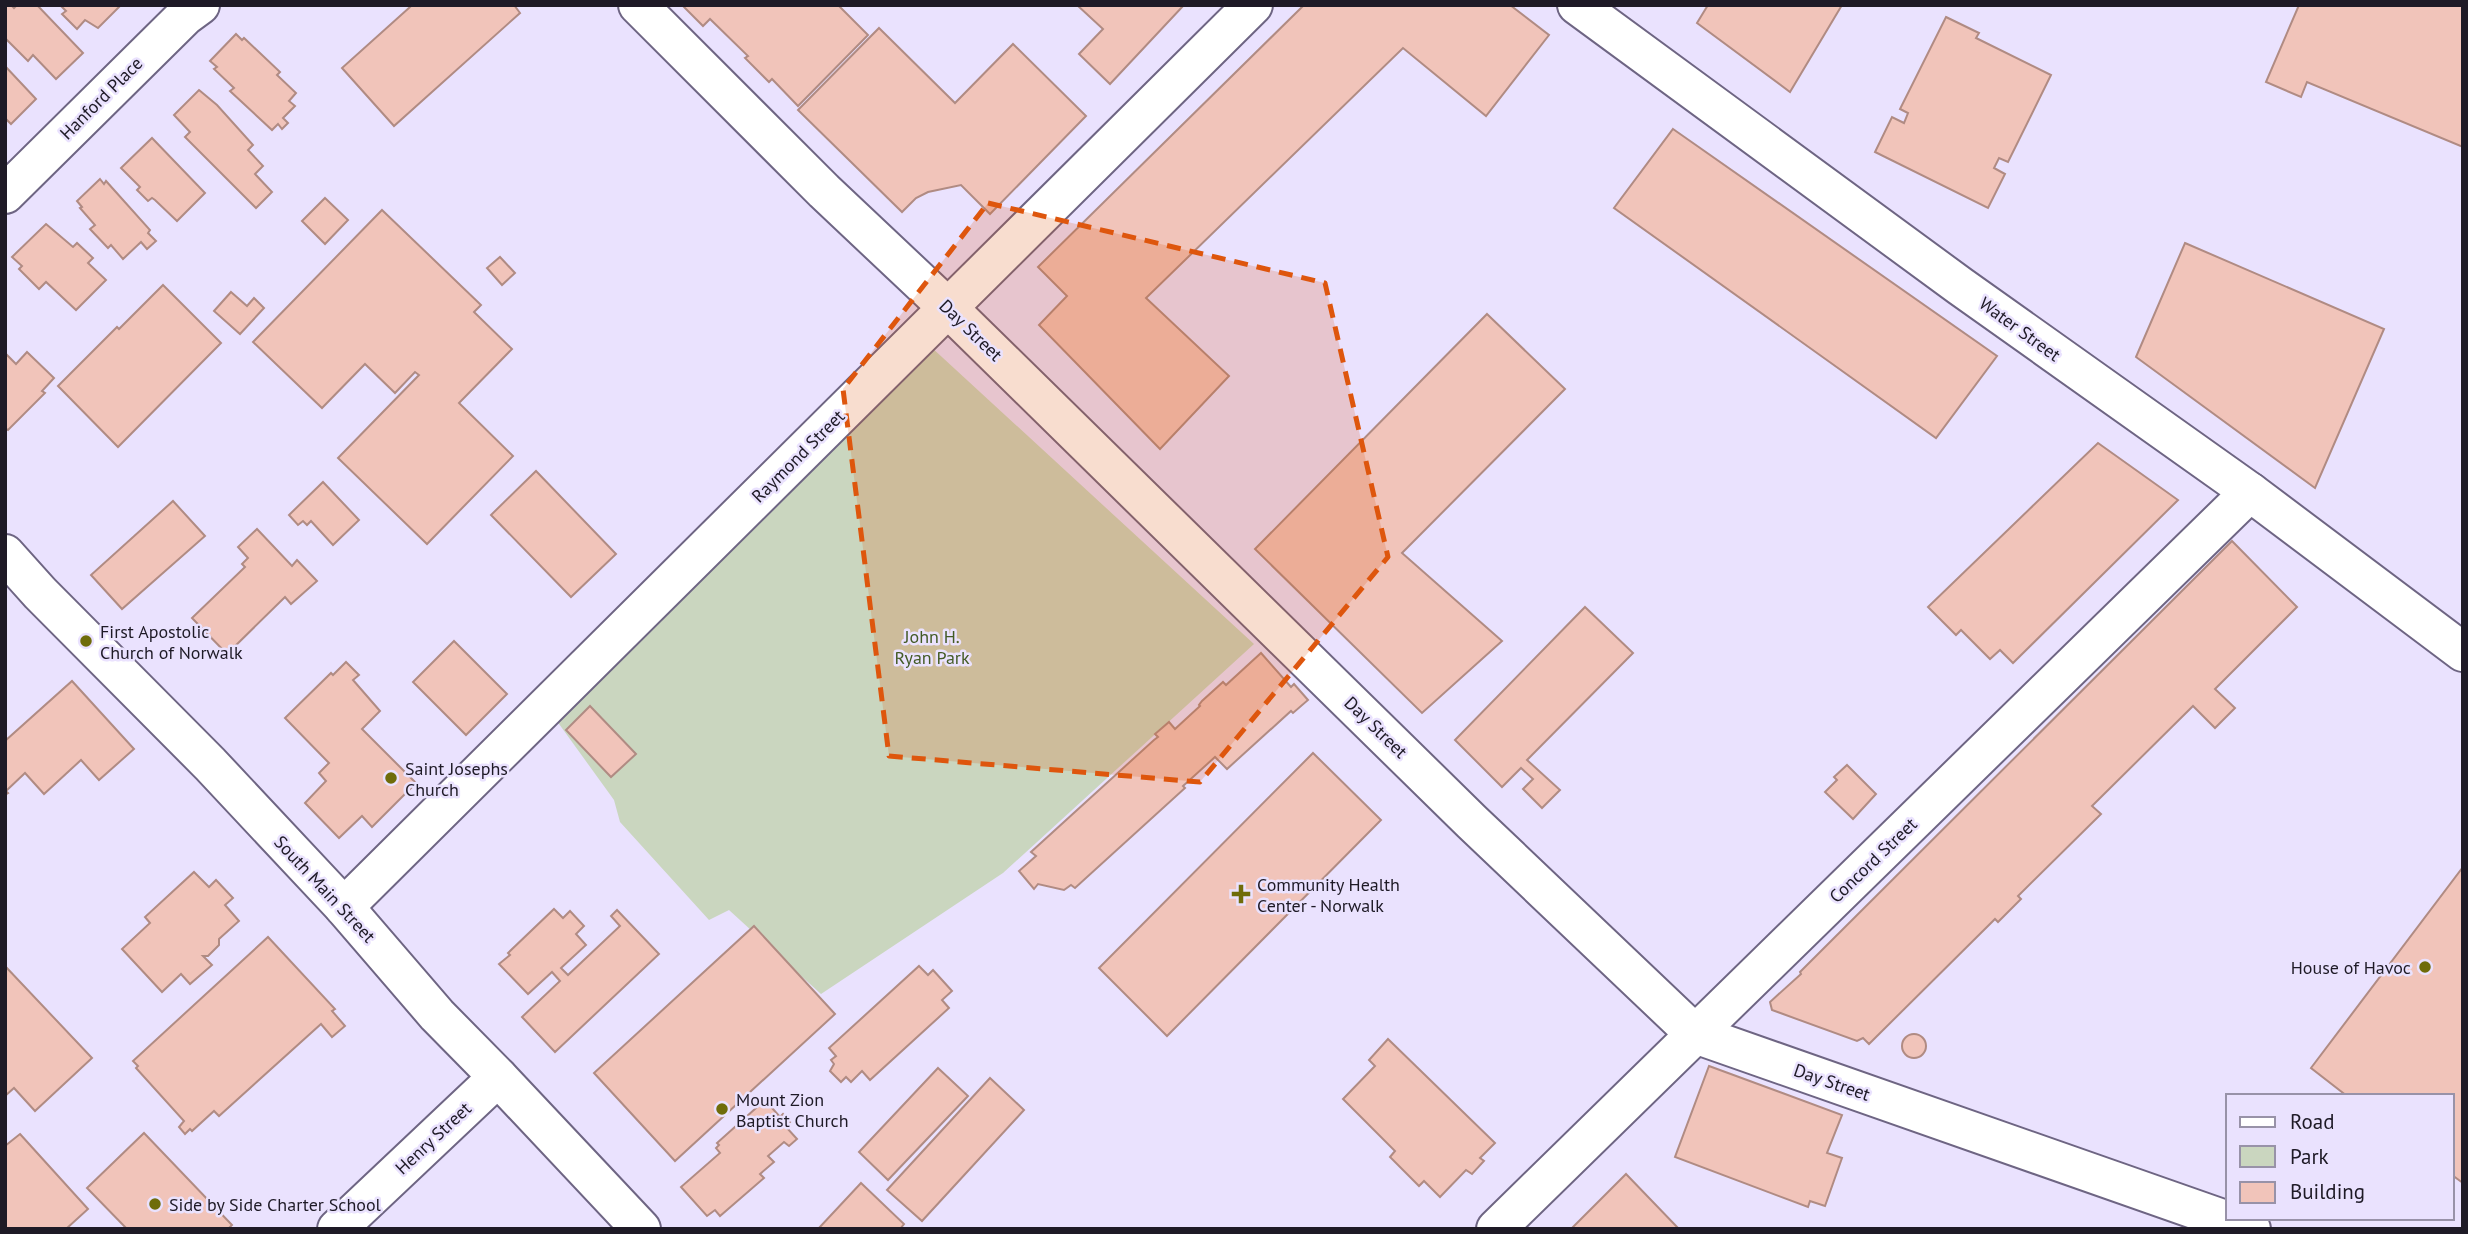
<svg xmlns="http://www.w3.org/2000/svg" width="2468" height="1234" font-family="'PT Sans',sans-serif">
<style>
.green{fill:#cad6bf}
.building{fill:#f1c4ba;stroke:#b08b83;stroke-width:2}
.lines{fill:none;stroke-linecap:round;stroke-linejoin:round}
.street-casing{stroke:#6e6583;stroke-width:42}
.secondary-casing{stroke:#6e6583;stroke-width:42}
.street{stroke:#fff;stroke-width:38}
.secondary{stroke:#fff;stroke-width:38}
.marked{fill:#de560d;fill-opacity:0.2;stroke:#de560d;stroke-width:5;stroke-dasharray:14 9;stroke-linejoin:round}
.poi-dot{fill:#6f6c0a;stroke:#eae2fe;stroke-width:2.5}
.labels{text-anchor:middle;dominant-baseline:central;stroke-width:5;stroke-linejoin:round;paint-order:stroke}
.street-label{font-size:18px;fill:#1e1a26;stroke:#eae2fe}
.poi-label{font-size:18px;fill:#1e1a26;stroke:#eae2fe;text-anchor:start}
.park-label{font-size:18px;fill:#435b26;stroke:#eae2fe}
</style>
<rect width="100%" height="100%" fill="#eae2fe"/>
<!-- green -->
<path class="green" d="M930,346L1254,644L1003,873L821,994L729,910L709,920L620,822L614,800L554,717Z"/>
<!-- building -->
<g class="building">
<path d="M5,5H11L14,8L17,5H37L83,53L56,79L33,55L28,61L5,38Z"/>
<path d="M60,5H121L98,28L85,20L77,29L62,14L66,11Z"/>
<path d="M409,5H514L520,13L394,126L342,68L410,7Z"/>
<path d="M682,5H838L868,35L798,106L772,79L769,82L745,58L748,56L710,19L703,26Z"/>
<path d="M1077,5H1184L1110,84L1079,54L1103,29Z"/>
<path d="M1304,5H1510L1549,35L1486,116L1403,48L1146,298L1229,376L1160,449L1039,325L1067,296L1038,267Z"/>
<path d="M1708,5H1842L1790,92L1697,23Z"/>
<path d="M2299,5H2463V147L2307,82L2301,97L2266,82Z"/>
<path d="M1946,17L1979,33L1976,38L2051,75L2008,162L1999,158L1994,168L2005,174L1988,208L1875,152L1892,117L1904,123L1908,113L1900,109Z"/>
<path d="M879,28L955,103L1013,44L1086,116L990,214L961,185L928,192L916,198L902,212L798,110Z"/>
<path d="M236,34L242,40L244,38L280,72L277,75L296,93L289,101L295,106L283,118L288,123L282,129L278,124L272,130L230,91L234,88L214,69L217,67L210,61Z"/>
<path d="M5,66L36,99L11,124L5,118Z"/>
<path d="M199,90L217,105L253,145L248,150L263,166L255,174L272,192L256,208L185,137L190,132L174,115Z"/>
<path d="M1673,129L1997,356L1936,438L1614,208Z"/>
<path d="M152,138L205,193L177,221L155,200L152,198L148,201L137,190L140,187L121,168Z"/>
<path d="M100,179L104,184L106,181L150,230L148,233L156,241L147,249L141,242L123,259L111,245L108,248L90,229L95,225L80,208L82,207L77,201Z"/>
<path d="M325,198L348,220L325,244L302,221Z"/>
<path d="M382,210L481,305L474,312L512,349L459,403L513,456L427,544L338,458L419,375L415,372L395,393L365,364L322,408L253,342Z"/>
<path d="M46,224L73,247L77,243L93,258L88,263L106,280L76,310L46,282L39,289L19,269L22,266L12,257Z"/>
<path d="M2185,243L2384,329L2315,488L2136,357Z"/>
<path d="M500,257L515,273L502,285L487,268Z"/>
<path d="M163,285L221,343L118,447L58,386L117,327L119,329Z"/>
<path d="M231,292L247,306L254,298L264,308L240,334L214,311Z"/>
<path d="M1487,314L1565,389L1402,553L1502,641L1422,713L1255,549Z"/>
<path d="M27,352L54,378L42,391L45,393L8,430L5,428V353L16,364Z"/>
<path d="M2098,443L2178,500L2013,663L2000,650L1990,659L1961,630L1956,635L1928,607Z"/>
<path d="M536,471L616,554L571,597L491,515Z"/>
<path d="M323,482L359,520L333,545L311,521L307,525L303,521L298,525L289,515Z"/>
<path d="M173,501L205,536L122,609L91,575Z"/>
<path d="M257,529L292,566L297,560L317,581L291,604L285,597L227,654L192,618L245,567L242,564L248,558L238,547Z"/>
<path d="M2232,541L2297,607L2215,689L2235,708L2215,728L2193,706L2092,806L2101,814L2018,896L2021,899L1998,922L1995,919L1869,1044L1863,1038L1857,1041L1772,1010L1770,1002L1801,974L1800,972Z"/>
<path d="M1585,607L1633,653L1527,760L1560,790L1542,808L1523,789L1533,779L1521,768L1502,787L1455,740Z"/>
<path d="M454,641L507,694L466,735L413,682Z"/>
<path d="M1261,653L1291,687L1294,684L1308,700L1293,713L1291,711L1227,769L1215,757L1183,786L1185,788L1075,888L1071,885L1064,890L1038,884L1034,889L1019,871L1036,856L1031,852L1154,740L1158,737L1155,734L1169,722L1175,729L1200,706L1199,705L1202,701L1223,682L1226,685Z"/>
<path d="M346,662L359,675L353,680L380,711L362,729L416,783L372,827L362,816L339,838L305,803L326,781L319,773L329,763L285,718L331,673L333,675Z"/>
<path d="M72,681L134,749L99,780L81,760L44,794L25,773L6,791L8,793L5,795V741Z"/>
<path d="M590,706L636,754L611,777L566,730Z"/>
<path d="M1313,753L1381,820L1167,1036L1099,968Z"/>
<path d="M1847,765L1876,794L1853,819L1825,792L1837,780L1834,777Z"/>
<path d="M2463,867V1183L2452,1175V1096H2347L2311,1068Z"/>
<path d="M194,872L209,887L216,880L233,898L225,905L239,921L219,939V945L208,956H203L212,965L190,984L181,974L162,992L122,949L150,923L145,917Z"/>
<path d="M554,909L563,918L570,911L584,926L576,934L586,945L561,968L568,975L620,926L611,916L617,910L659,954L555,1052L522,1017L560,981L552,972L528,994L499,964L510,955L508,953Z"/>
<path d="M754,926L835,1014L675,1161L594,1073Z"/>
<path d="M268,937L335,1009L332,1011L345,1026L332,1037L321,1024L219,1116L214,1111L192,1131L190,1129L185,1134L179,1127L184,1121L136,1068L138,1066L133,1061Z"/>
<path d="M5,966L92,1058L35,1111L14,1088L5,1096Z"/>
<path d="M919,966L928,975L933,970L952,991L942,1000L949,1008L870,1080L862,1071L851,1082L846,1077L841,1082L830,1071L834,1064L831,1060L836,1056L829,1048Z"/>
<circle cx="1914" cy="1046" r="12"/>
<path d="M1388,1039L1495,1143L1480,1158L1484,1161L1472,1174L1466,1170L1440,1197L1424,1181L1419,1186L1390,1157L1395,1151L1343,1099L1375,1066L1369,1060Z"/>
<path d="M1709,1066L1842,1115L1827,1153L1842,1158L1825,1206L1810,1201L1808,1207L1675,1157Z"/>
<path d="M938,1068L968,1096L888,1180L859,1152Z"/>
<path d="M990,1078L1024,1110L922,1221L887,1190Z"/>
<path d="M765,1100L780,1117L783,1114L790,1122L786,1127L797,1139L789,1146L784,1142L768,1156L774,1162L760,1174L764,1178L720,1216L715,1210L707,1216L681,1187L720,1153L716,1148L719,1145L717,1143Z"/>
<path d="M144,1133L232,1225L228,1229H127L87,1188Z"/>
<path d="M20,1134L88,1209L66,1229H5V1146Z"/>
<path d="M1626,1174L1679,1229H1571Z"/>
<path d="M861,1183L904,1224L900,1229H818Z"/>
</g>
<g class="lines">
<!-- street casing -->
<g class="street-casing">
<g id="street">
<path d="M638,5L824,191L947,307L1472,822L1695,1034L2251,1229"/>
<path d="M5,194L185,16L200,5"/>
<path d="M344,907L1253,5"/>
<path d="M337,1229L498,1077"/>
<path d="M1496,1229L2250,492"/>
</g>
</g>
<!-- secondary casing -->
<g class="secondary-casing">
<g id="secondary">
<path d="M1577,5L1960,286L2250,492L2463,652"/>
<path d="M5,554L40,593L210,764L344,907L437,1015L498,1077L641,1229"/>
</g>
</g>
<!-- street -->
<use href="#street" class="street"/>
<!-- secondary -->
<use href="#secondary" class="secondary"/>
</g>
<!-- marked area -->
<path class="marked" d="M988,203L1325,283L1388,557L1200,782L889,756L843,389Z"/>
<!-- markers -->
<g class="poi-dot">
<circle cx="86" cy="641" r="7"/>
<circle cx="391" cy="778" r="7"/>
<path d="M1237.5 883.5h7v7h7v7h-7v7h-7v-7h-7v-7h7z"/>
<circle cx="2425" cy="967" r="7"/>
<circle cx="722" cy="1109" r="7"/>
<circle cx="155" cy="1204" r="7"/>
</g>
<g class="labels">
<!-- street labels -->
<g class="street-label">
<text transform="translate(101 98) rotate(-45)">Hanford Place</text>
<text transform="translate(2020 329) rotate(36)">Water Street</text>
<text transform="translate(971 330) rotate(44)">Day Street</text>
<text transform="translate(798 456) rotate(-45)">Raymond Street</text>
<text transform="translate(1376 727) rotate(44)">Day Street</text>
<text transform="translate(1873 860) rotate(-44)">Concord Street</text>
<text transform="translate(325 889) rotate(47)">South Main Street</text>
<text transform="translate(1832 1082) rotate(19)">Day Street</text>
<text transform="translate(433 1138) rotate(-43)">Henry Street</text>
</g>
<!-- poi labels -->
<g class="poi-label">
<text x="100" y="631">First Apostolic<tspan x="100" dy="21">Church of Norwalk</tspan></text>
<text x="405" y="768">Saint Josephs<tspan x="405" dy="21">Church</tspan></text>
<text x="1257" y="884">Community Health<tspan x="1257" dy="21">Center - Norwalk</tspan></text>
<text x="2411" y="967" text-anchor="end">House of Havoc</text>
<text x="736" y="1099">Mount Zion<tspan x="736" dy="21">Baptist Church</tspan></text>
<text x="169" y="1204">Side by Side Charter School</text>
</g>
<!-- park labels -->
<g class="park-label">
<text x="932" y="636">John H.<tspan x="932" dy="21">Ryan Park</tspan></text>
</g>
</g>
<!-- border -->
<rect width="2468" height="1234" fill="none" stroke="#1e1a26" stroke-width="14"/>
<!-- legend -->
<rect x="2226" y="1094" width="228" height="126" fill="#eae2fe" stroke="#9892a8" stroke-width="2"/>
<rect x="2240" y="1117" width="35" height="10" fill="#ffffff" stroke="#9892a8" stroke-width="2"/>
<text x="2290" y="1129" font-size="21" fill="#1e1a26">Road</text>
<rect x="2240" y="1146" width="35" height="21" fill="#cad6bf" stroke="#9892a8" stroke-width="2"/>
<text x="2290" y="1164" font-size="21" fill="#1e1a26">Park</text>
<rect x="2240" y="1182" width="35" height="21" fill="#f1c4ba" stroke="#9892a8" stroke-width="2"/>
<text x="2290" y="1199" font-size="21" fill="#1e1a26">Building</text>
</svg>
